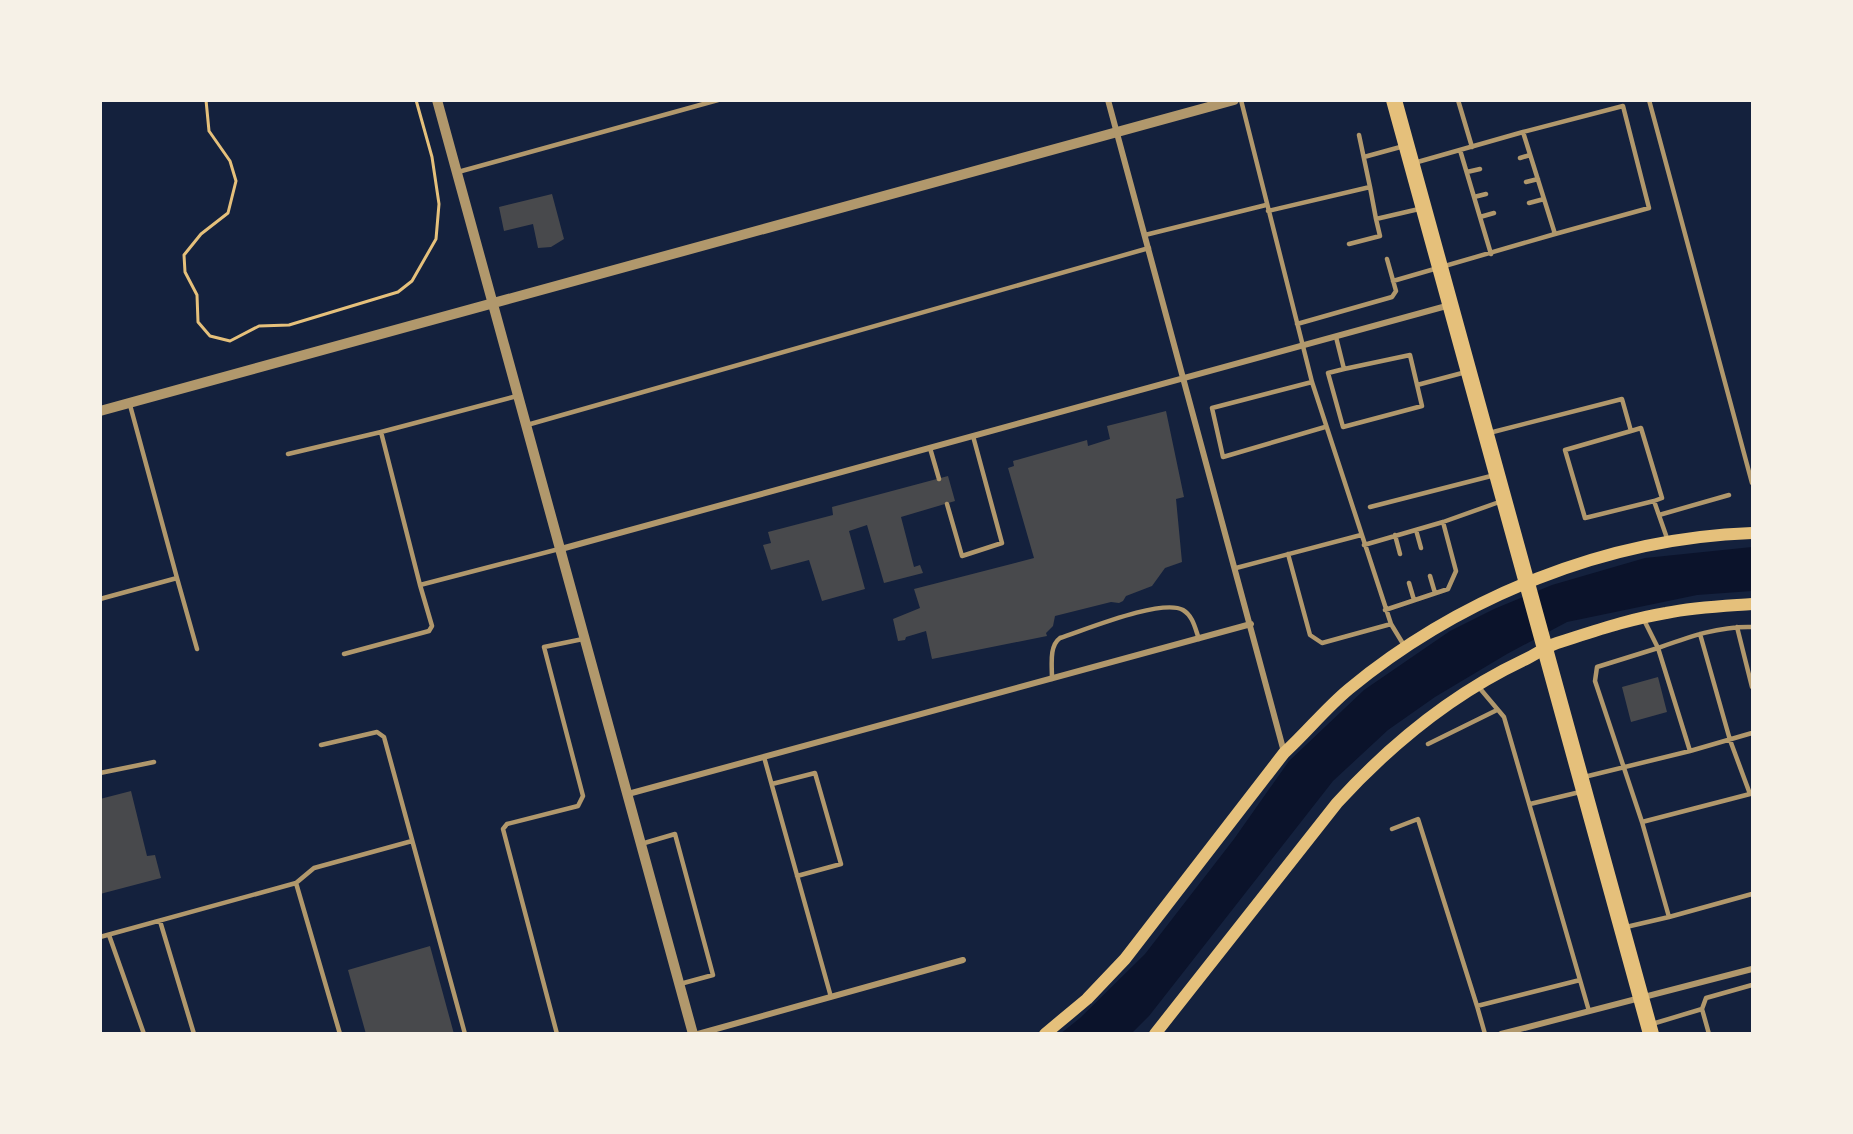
<svg xmlns="http://www.w3.org/2000/svg" width="1853" height="1134" viewBox="0 0 1853 1134" font-family="'Alegreya Sans',sans-serif">
  <style>
    .water { fill: #0b132b }
    .building { fill: #48494c }
    .lines { fill: none; stroke-linecap: round; stroke-linejoin: round }
    .path { stroke: #e5c07b; stroke-width: 3 }
    .service { stroke: #b1986c; stroke-width: 4.5 }
    .minor { stroke: #b1986c; stroke-width: 6 }
    .tertiary { stroke: #b1986c; stroke-width: 10 }
    .secondary { stroke: #e5c07b; stroke-width: 12 }
    .trunk { stroke: #e5c07b; stroke-width: 16 }
  </style>
  <rect width="100%" height="100%" fill="#14213d"/>
  <path class="water" d="M1752,547v44l-55,4 -130,27 -60,32 -72,43 -47,33 -55,51 -184,235 -17,17 -72,1 20,-16 65,-64 89,-115 55,-78 75,-71 86,-59 44,-22 58,-24 93,-27z"/>
  <path class="building" d="M552,194l12,45 -13,8 -13,1 -5,-24 -29,7 -5,-24z
    M1166,411l18,86 -8,2 6,63 -17,6 -13,18 -26,10 -3,5 -4,2 -8,-1 -56,14 -2,10 -7,7 1,3 -115,23 -6,-28 -20,6 -1,3 -7,1 -5,-22 27,-11 -6,-19 120,-31 -26,-90 6,-2 -1,-5 74,-21 1,6 22,-7 -3,-13z
    M948,476l7,25 -54,16 13,50 6,-2 3,8 -39,10 -17,-58 -18,6 16,58 -43,12 -13,-41 -38,10 -8,-25 8,-2 -3,-11 65,-17 -1,-8z
    M1658,677l9,35 -36,10 -9,-35z
    M131,791l16,65 8,-1 6,23 -61,16v-95z
    M430,946l24,88h-88l-18,-64z"/>
  <g class="lines">
    <path class="path" d="M206,100l3,31 21,30 6,20 -8,32 -27,21 -17,21 1,17 12,23 1,27 12,14 20,5 29,-15 30,-1 109,-33 14,-11 24,-42 3,-35 -7,-47 -16,-57"/>
    <path class="service" d="M1241,100l71,282 79,242
      M1458,100l14,47
      M1649,100l103,383
      M1523,132l100,-26 26,102 -94,26
      M1359,135l11,52
      M1460,150l31,104
      M1364,157l40,-11
      M1520,158l10,-3
      M458,172l260,-72
      M1467,172l13,-3
      M1526,182l12,-3
      M1474,197l12,-3
      M1529,203l15,-4
      M1268,211l102,-24 6,32 43,-10
      M1480,217l14,-4
      M1145,235l121,-30
      M1349,244l31,-8 -4,-17
      M1393,281l162,-47 -32,-102 -109,31
      M1297,324l95,-27 4,-6 -9,-32
      M1336,337l8,32 -16,4 15,54 79,-21 -12,-51 -66,14
      M1312,382l-100,26 11,49 102,-30
      M1417,385l49,-13
      M517,396l-136,36 39,153 139,-36
      M527,425l622,-177
      M1631,431l10,-3 21,70 -8,3
      M1489,433l133,-34 9,32 -66,19 20,68 69,-17 14,40
      M930,448l9,31
      M288,454l93,-22
      M947,504l15,52 40,-13 -29,-107
      M1370,507l125,-32
      M1659,515l70,-20
      M1416,530l5,18
      M1395,535l5,19
      M1364,545l79,-23 59,-21
      M1288,554l22,81 12,8 69,-19 14,23
      M1236,568l125,-33
      M1430,576l5,17
      M177,578l20,71
      M1409,583l5,17
      M100,599l77,-21 -47,-173
      M1385,610l63,-21 8,-18 -13,-49
      M1737,627l15,60
      M344,654l85,-23 3,-5 -12,-41
      M1052,679c0,-14 -3,-33 8,-41 25,-8 102,-40 123,-28 10,6 12,18 16,29
      M1477,685l27,32 85,294
      M1428,744l69,-34
      M321,745l56,-13 7,5 81,297
      M1690,751l-32,-103c31,-11 61,-22 94,-21
      M764,757l67,240
      M100,773l54,-11
      M1584,777l106,-26 62,-18
      M772,784l43,-11 26,91 -44,12
      M1530,804l50,-12
      M1642,822l108,-28 -20,-54 -30,-106
      M1392,829l26,-10 59,187
      M641,844l34,-10 38,141 -33,9
      M296,883l18,-15 98,-27
      M1669,917l83,-23
      M160,921l34,113
      M1626,927l43,-10 -27,-95 -47,-141 2,-14 61,-19 -15,-30
      M109,935l35,99
      M100,937l196,-54 44,151
      M1702,1009l4,-11 46,-13
      M1652,1024l50,-15 7,25
      M557,1034l-54,-205 4,-5 71,-18 5,-10 -39,-149 39,-8
      M1485,1034l-8,-28 103,-26"/>
    <path class="minor" d="M1108,100l176,652
      M561,549l889,-244
      M628,794l623,-170
      M698,1034l265,-74
      M1501,1034l251,-65"/>
    <path class="tertiary" d="M437,100l256,934
      M100,411l1134,-311"/>
    <path class="secondary" d="M1045,1034l42,-35 38,-40 159,-206c23,-21 41,-44 65,-64 112,-92 257,-151 403,-156
      M1155,1034l182,-231c53,-58 115,-109 187,-143 11,-5 21,-13 33,-17 35,-11 72,-24 109,-30 29,-6 58,-7 86,-9"/>
    <path class="trunk" d="M1394,100l257,934"/>
  </g>
  <rect width="1853" height="1134" fill="none" stroke="#f6f1e7" stroke-width="204"/>
</svg>
